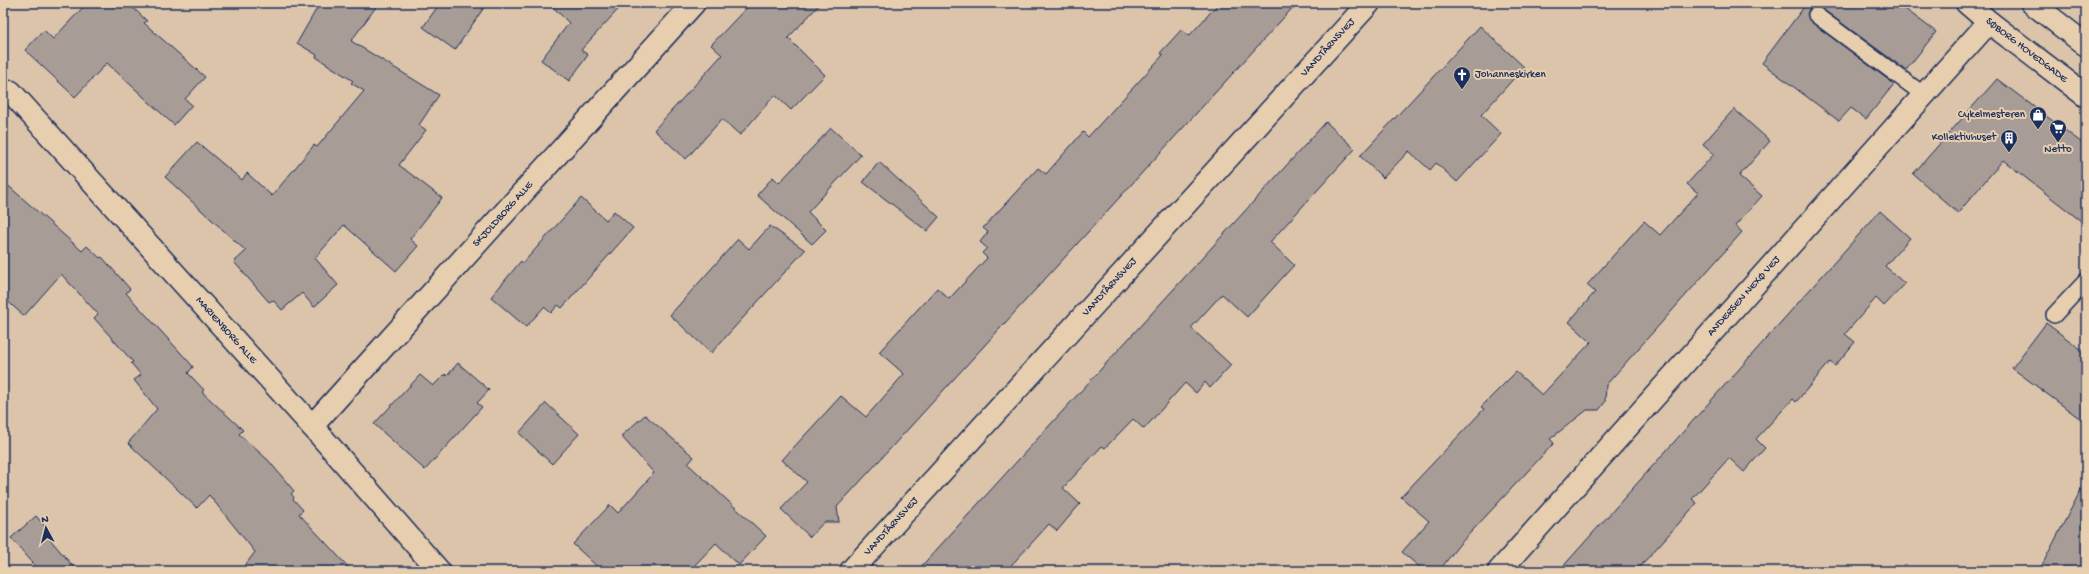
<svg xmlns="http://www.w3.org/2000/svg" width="2089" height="574" viewBox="0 0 2089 574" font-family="'Gochi Hand',sans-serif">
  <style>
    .building { fill: #a89c96; stroke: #1b2f5e }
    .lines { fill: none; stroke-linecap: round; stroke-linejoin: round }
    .lane-casing { stroke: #1b2f5e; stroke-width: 18 }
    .street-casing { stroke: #1b2f5e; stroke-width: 25 }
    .secondary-casing { stroke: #1b2f5e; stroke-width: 25 }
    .lane { stroke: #e7ceaf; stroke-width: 15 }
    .street { stroke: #e7ceaf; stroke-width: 22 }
    .secondary { stroke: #e7ceaf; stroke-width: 22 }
    .labels { text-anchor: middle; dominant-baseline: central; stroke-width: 4; stroke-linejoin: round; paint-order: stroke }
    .street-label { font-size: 11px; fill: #1b2f5e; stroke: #e7ceaf }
    .poi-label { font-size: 11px; fill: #1b2f5e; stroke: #e7ceaf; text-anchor: end }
  </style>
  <rect width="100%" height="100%" fill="#dbc4aa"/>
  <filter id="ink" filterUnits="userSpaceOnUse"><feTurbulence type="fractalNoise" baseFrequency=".025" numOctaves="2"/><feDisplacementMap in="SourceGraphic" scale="8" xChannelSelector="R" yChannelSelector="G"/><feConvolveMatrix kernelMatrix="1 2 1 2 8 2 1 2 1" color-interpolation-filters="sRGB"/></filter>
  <g filter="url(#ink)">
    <path class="building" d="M87,3h41l19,18 -3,2 61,54 -20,22 7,6 -18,20 -67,-62 -32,34 -50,-47 19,-20 9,9z
      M320,3h59l-28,38 88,54 -20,30 7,5 -27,35 43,33 -32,41 8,7 -22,25 -52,-46 -29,33 23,27 -24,22 -12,-14 -20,17 -9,-10 -4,2 -35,-40 12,-11 -81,-74 32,-35 45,38 5,-7 25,23 42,-51 3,2 47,-56 -13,-8 2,-2 -37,-24 1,-2 -20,-12z
      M440,3h47l-32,47 -32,-23z
      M549,3h75l-43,47 7,5 -19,26 -28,-21 28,-37z
      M751,3h70l-33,35 37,37 -34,35 -16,-15 -35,40 -18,-16 -36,40 -32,-29 68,-75 -11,-10z
      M1219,3h78l-460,504 2,15h-15l-14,15 -29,-28 26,-27 -25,-22 59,-64 25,21 38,-43 -25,-22 58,-64 12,11 38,-41 -5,-5 5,-5 -7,-6 8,-10 -5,-4 55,-60 8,6 37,-42 5,5 75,-82 -3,-2 22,-24 7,7z
      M1807,3h90l39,29 -30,38 -85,-62 -4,-2 -8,3 -2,5 4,8 83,62 -28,35 -15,-11 -12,13 -77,-58z
      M1480,26l44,41 -43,48 20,19 -44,48 -21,-19 -6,7 -21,-19 -26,27 -23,-22z
      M1997,79l89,67v79l-83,-65 -45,53 -45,-39z
      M1734,109l36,32 -31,35 23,20 -27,30 7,6 -136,153 -1,17 -6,8h-12l-37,29 4,4 -96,103 -19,25h-15l-22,-19 27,-31 -28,-24 83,-88 -3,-2 35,-35 26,23 49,-53 -22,-20 26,-30 -8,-7 57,-64 16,14 38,-42 -11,-9 27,-30 -11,-10z
      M1326,122l29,27 -85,93 24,23 -47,52 -25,-23 -31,34 40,37 -21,23 -5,-6 -9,11 -11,-10 -41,46 -11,-10 -28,29 -3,-2 -39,42 17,16 -23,27 -8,-7 -43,47h-89z
      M831,128l30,27 -53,57 18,18 -14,14 -55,-49 16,-18 6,6z
      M879,162l60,55 -12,14 -64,-49z
      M3,181l79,70 5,-5 13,12 2,-1 28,32 -4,4 64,70 3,4 -5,6 16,17 -2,2 41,38 -4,4 29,26 26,31 -3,3 3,3 -1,2 10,11 -4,4 53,57h-111l14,-19 -46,-57 -12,13 -69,-65 29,-34 -23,-29 7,-5 -10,-12 2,-1 -39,-44 4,-4 -37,-40 -37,42 -21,-19z
      M581,198l25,22 8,-9 19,17 -71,80 -4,-3 -7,8 -7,-6 -18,20 -35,-30 30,-36 2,2z
      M1880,211l30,27 -25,28 20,18 -21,22 -8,-8 -31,36 10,8 -20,24 -5,-4 -34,40 -3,-3 -37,40 9,9 -21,24 -15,-14 -37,41 5,4 -61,68h-77z
      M770,226l35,24 -94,103 -41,-38 68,-76 11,10z
      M2046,323l40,30v70l-74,-55z
      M458,363l31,27 -12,13 5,4 -57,63 -51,-46 46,-49 13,11 12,-12 2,2z
      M546,403l33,31 -27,30 -33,-31z
      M645,415l49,42 -6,7 78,72 -27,29 -23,-22 -27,28h-87l-29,-27 37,-39 8,8 36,-40 -33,-37z
      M2086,480v91h-47z
      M36,516l16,18 -4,3 29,34h-37l-29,-33z"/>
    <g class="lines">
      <g class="lane-casing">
        <path id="lane" d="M1816,15l108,80
          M2054,315l32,-34"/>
      </g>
      <g class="street-casing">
        <g id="street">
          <path id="s1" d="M11,92l301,334 127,145"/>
          <path id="s2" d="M312,426l382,-423"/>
          <path id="s3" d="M1499,571l490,-549"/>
        </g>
      </g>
      <g class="secondary-casing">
        <g id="secondary">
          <path id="s4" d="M1967,3l22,19 97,74"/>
          <path d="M2032,3l54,42"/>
          <path id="s5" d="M851,571l518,-568"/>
        </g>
      </g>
      <use href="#lane" class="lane"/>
      <use href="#street" class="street"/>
      <use href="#secondary" class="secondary"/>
    </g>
  </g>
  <defs>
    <g id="church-pin" transform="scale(0.9)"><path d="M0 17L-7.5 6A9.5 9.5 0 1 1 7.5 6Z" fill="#1b2f5e" stroke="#e7ceaf"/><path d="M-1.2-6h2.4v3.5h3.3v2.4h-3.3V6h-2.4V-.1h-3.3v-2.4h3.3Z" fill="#fff"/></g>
    <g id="shop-pin" transform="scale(0.9)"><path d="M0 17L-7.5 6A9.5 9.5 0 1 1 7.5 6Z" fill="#1b2f5e" stroke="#e7ceaf"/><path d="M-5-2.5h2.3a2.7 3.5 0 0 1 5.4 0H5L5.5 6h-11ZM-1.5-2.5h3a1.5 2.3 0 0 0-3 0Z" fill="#fff"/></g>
    <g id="supermarket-pin" transform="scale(0.9)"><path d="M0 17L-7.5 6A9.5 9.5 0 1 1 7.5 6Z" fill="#1b2f5e" stroke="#e7ceaf"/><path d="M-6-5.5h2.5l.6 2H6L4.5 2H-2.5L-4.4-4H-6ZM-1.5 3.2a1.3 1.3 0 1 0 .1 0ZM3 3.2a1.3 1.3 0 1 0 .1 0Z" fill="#fff"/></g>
    <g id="building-pin" transform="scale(0.9)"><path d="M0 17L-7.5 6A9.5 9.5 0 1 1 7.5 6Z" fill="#1b2f5e" stroke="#e7ceaf"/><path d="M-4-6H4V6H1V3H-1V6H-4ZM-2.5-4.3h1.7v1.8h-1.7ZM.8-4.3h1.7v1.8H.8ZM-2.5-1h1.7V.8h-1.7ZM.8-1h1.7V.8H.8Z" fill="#fff"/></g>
  </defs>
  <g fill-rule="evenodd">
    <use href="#church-pin" x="1462" y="75"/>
    <use href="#shop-pin" x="2038" y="115"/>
    <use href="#supermarket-pin" x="2058" y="128"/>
    <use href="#building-pin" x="2009" y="138"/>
  </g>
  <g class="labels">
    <g class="street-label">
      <text stroke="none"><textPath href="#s5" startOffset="708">VANDTÅRNSVEJ</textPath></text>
      <text stroke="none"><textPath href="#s4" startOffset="76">SØBORG HOVEDGADE</textPath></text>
      <text stroke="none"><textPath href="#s2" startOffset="285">SKJOLDBORG ALLE</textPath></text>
      <text stroke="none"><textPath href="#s5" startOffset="384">VANDTÅRNSVEJ</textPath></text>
      <text stroke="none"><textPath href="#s3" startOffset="368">ANDERSEN NEXØ VEJ</textPath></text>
      <text stroke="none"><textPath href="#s1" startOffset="321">MARIENBORG ALLE</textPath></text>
      <text stroke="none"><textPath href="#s5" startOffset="60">VANDTÅRNSVEJ</textPath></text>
    </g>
    <g class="poi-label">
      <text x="1475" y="75" text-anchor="start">Johanneskirken</text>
      <text x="2025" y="115">Cykelmesteren</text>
      <text x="1996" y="138">Kollektivhuset</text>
      <text x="2058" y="150" text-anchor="middle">Netto</text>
    </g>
  </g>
  <rect width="2089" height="574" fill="none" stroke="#e7ceaf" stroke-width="16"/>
  <rect x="8" y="8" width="2073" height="558" fill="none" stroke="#1b2f5e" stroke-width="1.5" filter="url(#ink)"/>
  <g transform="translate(46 528) rotate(353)" stroke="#e7ceaf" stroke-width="3" paint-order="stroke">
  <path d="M0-3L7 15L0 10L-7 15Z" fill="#1b2f5e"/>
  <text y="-6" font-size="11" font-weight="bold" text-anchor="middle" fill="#1b2f5e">N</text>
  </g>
</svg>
